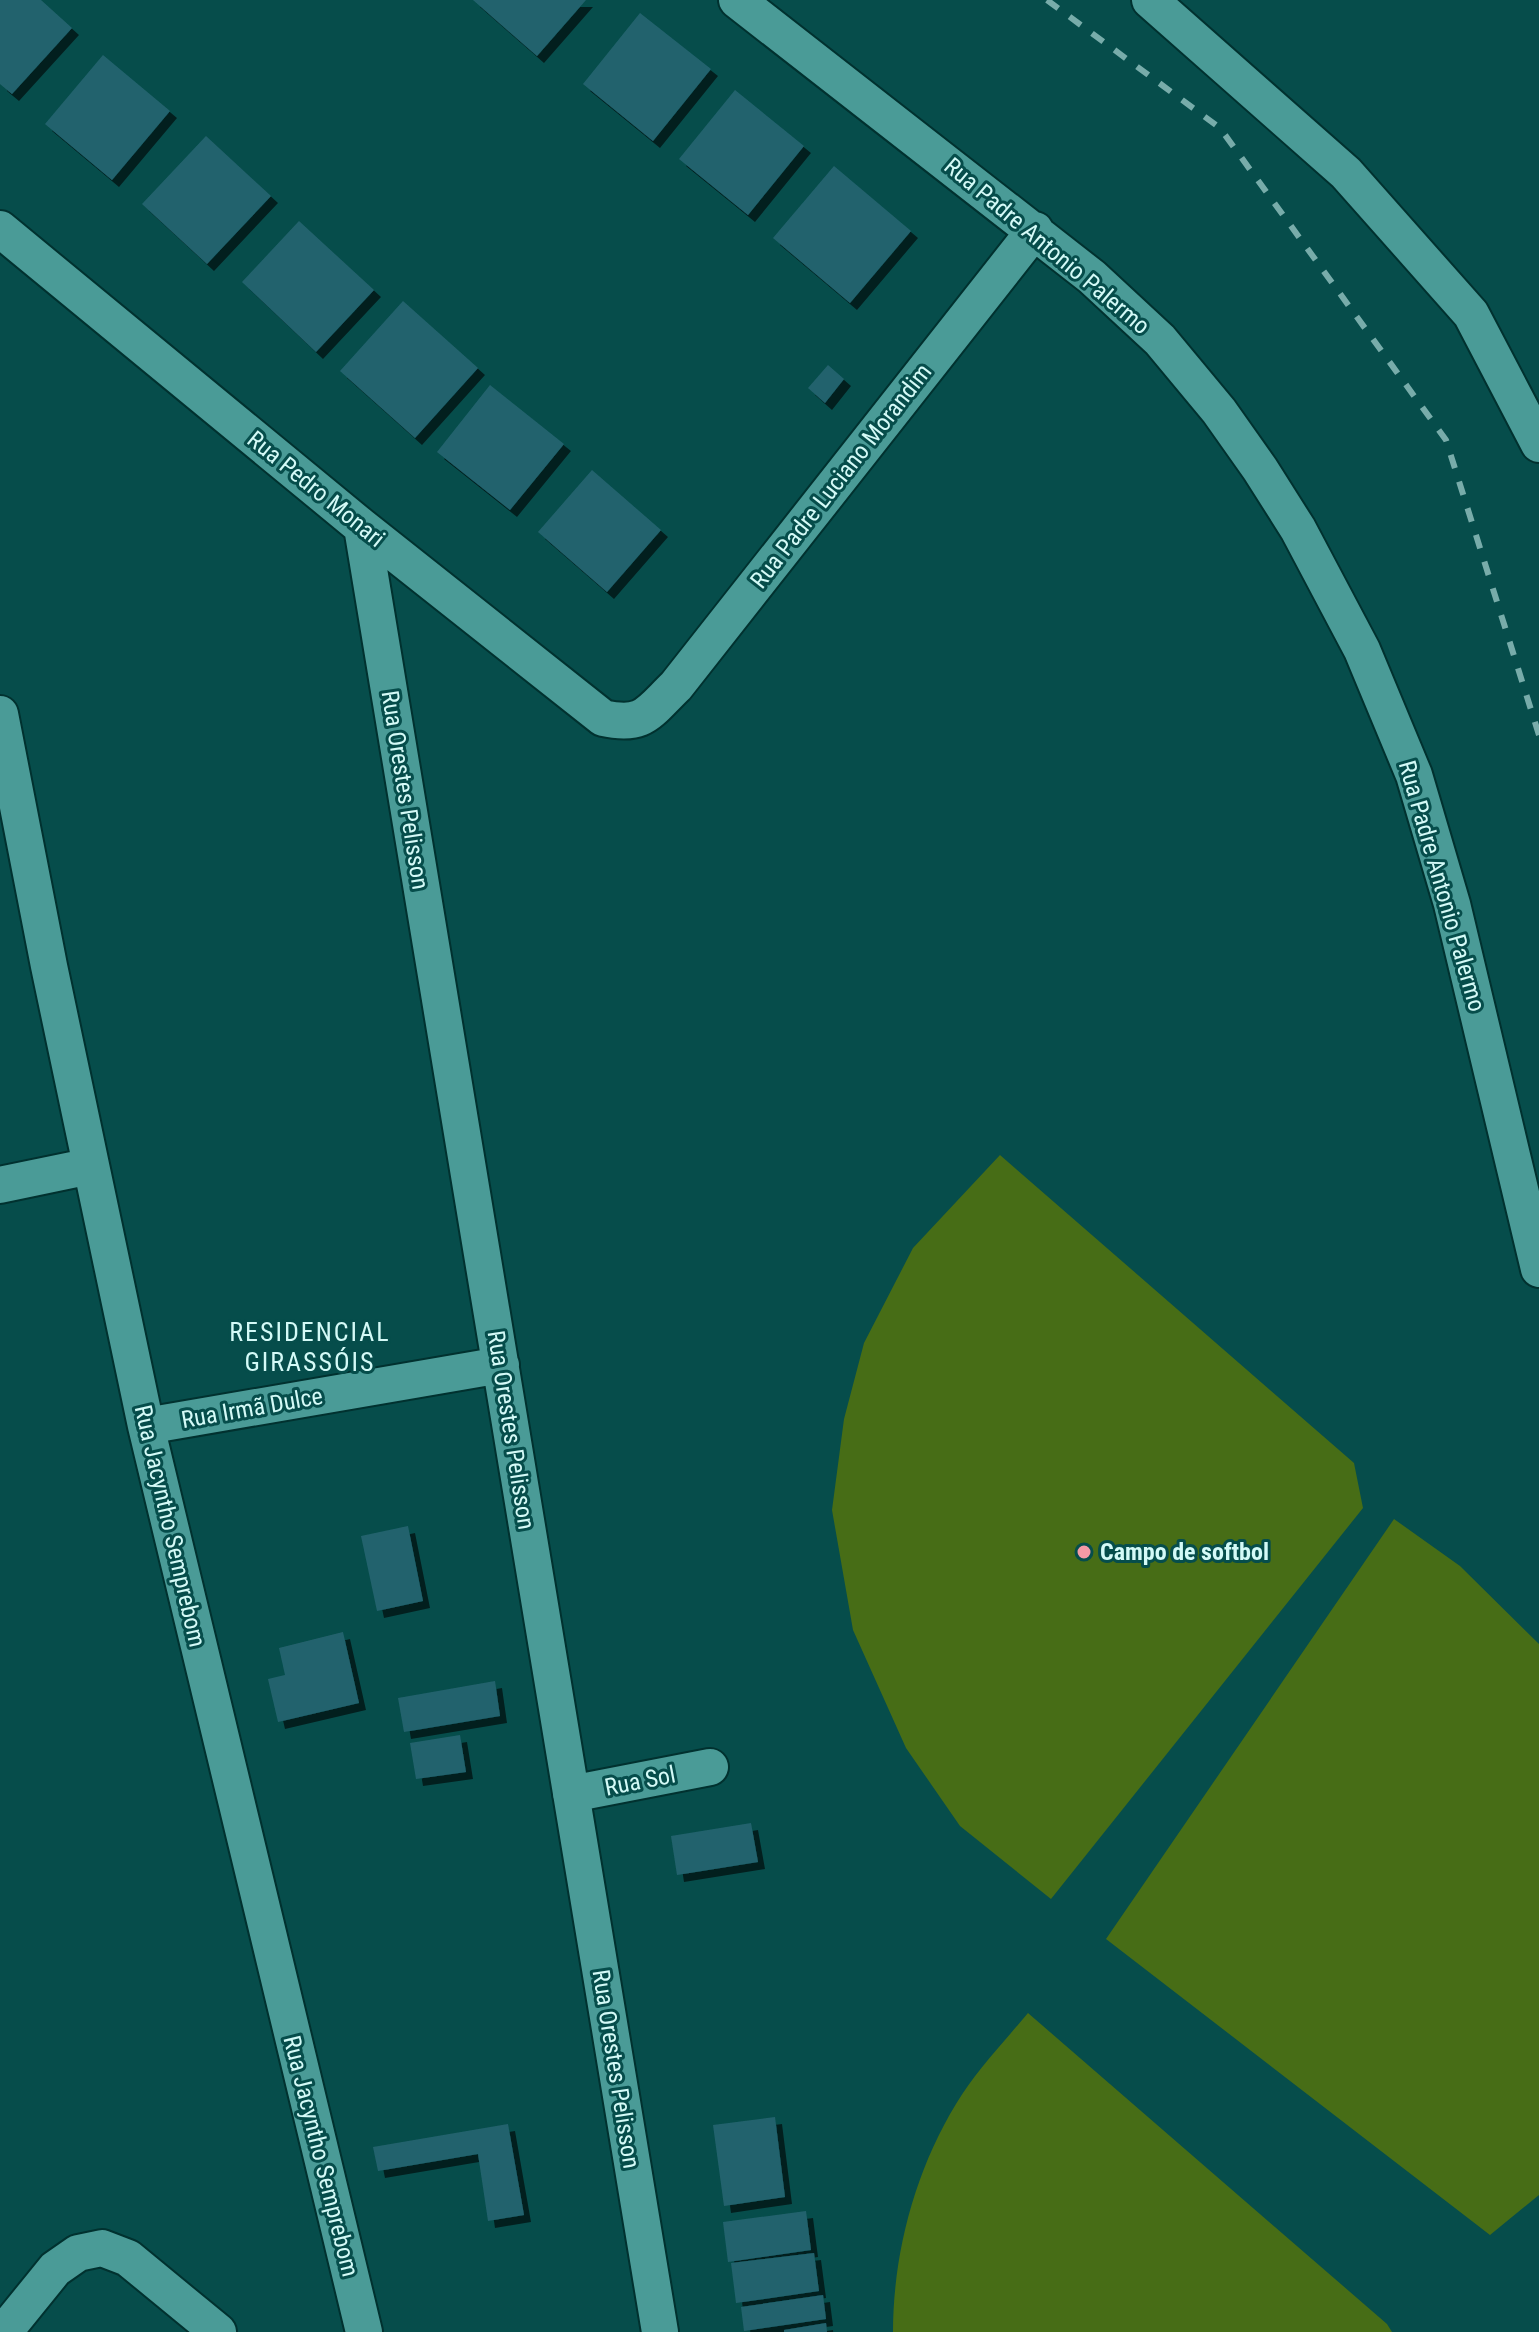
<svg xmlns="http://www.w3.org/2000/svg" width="1539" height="2332" viewBox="0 0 1539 2332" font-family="'Roboto Condensed',sans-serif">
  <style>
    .green { fill: #476d16 }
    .building { fill: #23626d; filter: url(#shadow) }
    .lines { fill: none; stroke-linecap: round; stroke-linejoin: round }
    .street-casing { stroke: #01312f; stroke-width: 40 }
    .street { stroke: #4a9b97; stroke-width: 36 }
    .rail { stroke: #78acaa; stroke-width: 6; stroke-dasharray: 14 14; stroke-linecap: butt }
    .poi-dot { fill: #f49aa6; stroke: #064d4b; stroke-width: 3 }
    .labels { text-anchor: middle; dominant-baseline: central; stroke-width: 6; stroke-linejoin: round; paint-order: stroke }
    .street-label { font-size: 24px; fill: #d4faf7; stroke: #064d4b }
    .poi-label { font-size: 24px; font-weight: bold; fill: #d4faf7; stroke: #064d4b; text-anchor: start }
    .neighbourhood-label { font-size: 26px; letter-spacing: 2px; fill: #d4faf7; stroke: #064d4b }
  </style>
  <defs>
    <filter id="shadow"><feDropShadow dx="7" dy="7" stdDeviation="0" flood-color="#0009"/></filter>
  </defs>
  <rect width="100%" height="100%" fill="#064d4b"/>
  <path class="green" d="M1000,1155l354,308 9,45 -312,391 -91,-73 -54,-78 -53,-118 -21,-120 12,-91 20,-76 49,-95z
    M1394,1519l66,47 79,78v551l-49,40 -384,-296z
    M1028,2013l359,311 5,8h-499c0,-78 22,-161 63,-228 19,-32 48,-62 72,-91z"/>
  <path class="building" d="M0,0h41l31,28 -60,66 -12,-10z
    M473,0h113l-49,56z
    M640,13l71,56 -58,72 -70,-57z
    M103,55l67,56 -58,69 -67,-56z
    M735,90l69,56 -56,69 -69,-56z
    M206,136l65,60 -64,68 -65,-60z
    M834,166l77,65 -61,72 -77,-65z
    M299,221l75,69 -58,62 -74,-70z
    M403,301l75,67 -63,70 -75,-67z
    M828,365l16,14 -19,24 -17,-15z
    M490,385l74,59 -54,66 -73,-58z
    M592,470l69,60 -54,62 -69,-60z
    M408,1526l15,75 -46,10 -16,-75z
    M343,1632l16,71 -81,19 -10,-43 17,-4 -6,-27z
    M495,1681l5,35 -96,16 -6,-34z
    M460,1735l6,37 -50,7 -6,-36z
    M751,1823l7,39 -81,13 -6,-39z
    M775,2117l10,80 -61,9 -11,-81z
    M508,2124l16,91 -36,6 -10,-67 -100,17 -5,-24z
    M806,2211l5,39 -83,12 -5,-40z
    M814,2253l5,38 -83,12 -5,-40z
    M823,2295l3,24 -82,12 -3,-24z
    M826,2323l1,9h-43v-2z"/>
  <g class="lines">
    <g class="street-casing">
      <path id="street" d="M737,0l355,277 68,63 59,71 41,58 38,60 64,121 52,125 38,129 87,365
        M1150,0l196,173 125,141 68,130
        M0,229l362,298 241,191c41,9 45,-5 73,-32l359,-456
        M362,527l298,1805
        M0,714l49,252 97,460 218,906
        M0,1185l91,-19
        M146,1426l355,-61
        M571,1794l139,-27
        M4,2332l51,-63 23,-16 24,-5 26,10 90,74"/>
    </g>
    <use href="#street" class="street"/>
    <path class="rail" d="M1047,0l173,128 226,312 93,295"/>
  </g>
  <circle class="poi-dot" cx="1084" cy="1552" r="8"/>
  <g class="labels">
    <g class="street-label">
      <text transform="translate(1047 246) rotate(40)">Rua Padre Antonio Palermo</text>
      <text transform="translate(841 476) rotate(-52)">Rua Padre Luciano Morandim</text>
      <text transform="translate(316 489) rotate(39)">Rua Pedro Monari</text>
      <text transform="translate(405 790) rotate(81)">Rua Orestes Pelisson</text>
      <text transform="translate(1442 886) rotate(74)">Rua Padre Antonio Palermo</text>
      <text transform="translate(252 1408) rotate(-10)">Rua Irmã Dulce</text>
      <text transform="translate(511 1430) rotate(81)">Rua Orestes Pelisson</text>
      <text transform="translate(170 1526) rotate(77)">Rua Jacyntho Semprebom</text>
      <text transform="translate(640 1781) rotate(-11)">Rua Sol</text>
      <text transform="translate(616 2069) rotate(81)">Rua Orestes Pelisson</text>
      <text transform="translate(321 2156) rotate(76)">Rua Jacyntho Semprebom</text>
    </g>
    <g class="poi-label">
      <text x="1100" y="1552">Campo de softbol</text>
    </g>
    <g class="neighbourhood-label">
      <text x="310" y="1332">RESIDENCIAL<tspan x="310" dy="30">GIRASSÓIS</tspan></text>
    </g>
  </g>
</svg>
